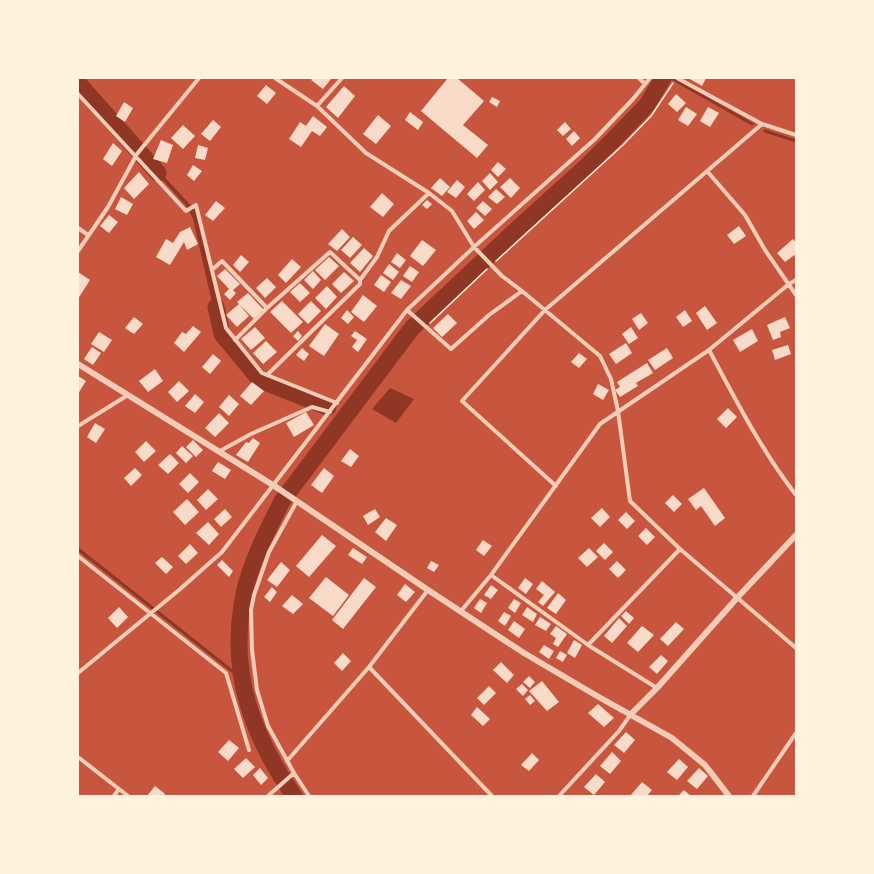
<svg xmlns="http://www.w3.org/2000/svg" width="874" height="874" viewBox="0 0 874 874" font-family="Commissioner,sans-serif">
  <style>
    .water { fill: #8f3625 }
    .lines { fill: none; stroke-linecap: round; stroke-linejoin: round }
    .stream { stroke: #8f3625; stroke-width: 3 }
    .river { stroke: #8f3625; stroke-width: 17 }
    .building { fill: #f7dbc8 }
    .path { stroke: #fff3e0; stroke-width: 1.5 }
    .minor { stroke: #f1ccb7; stroke-width: 4 }
    .tertiary { stroke: #f1ccb7; stroke-width: 6 }
  </style>
  <rect width="100%" height="100%" fill="#c8553d"/>
  <path class="water" d="M143,154l55,59 26,115 -6,1 -25,-110 -5,-11 -47,-52z
    M390,388l24,11 -18,24 -24,-14z"/>
  <g class="lines">
    <path class="stream" d="M671,78l81,46
      M765,131l31,10
      M78,549l163,129"/>
    <path class="river" d="M78,83l80,90
      M216,307l6,27 38,46 68,27
      M294,796c-40,-58 -64,-119 -52,-191 2,-7 2,-16 5,-23 8,-28 22,-55 35,-81l130,-173 103,-97 74,-67 25,-25 33,-34 16,-27"/>
  </g>
  <path class="building" d="M313,78h17l1,1 -8,10 -12,-9z
    M448,78h9l27,23 -21,24 25,20 -11,13 -56,-47z
    M688,78h18l-4,8z
    M266,85l10,8 -9,11 -10,-8z
    M344,86l11,10 -17,22 -12,-11z
    M676,94l10,9 -9,9 -9,-8z
    M492,97l8,4 -3,6 -8,-5z
    M124,102l9,6 -8,14 -9,-6z
    M686,107l11,7 -9,12 -10,-6z
    M708,107l11,6 -9,14 -10,-6z
    M410,112l13,10 -5,8 -13,-10z
    M378,115l13,11 -15,18 -13,-10z
    M313,116l14,11 -7,9 -8,-5 -11,16 -12,-8 11,-17 6,4z
    M213,120l8,7 -11,14 -9,-7z
    M565,122l6,7 -8,7 -6,-6z
    M183,125l12,11 -12,13 -12,-11z
    M574,131l6,7 -8,8 -6,-7z
    M161,140l12,5 -6,18 -14,-4z
    M113,143l9,8 -10,15 -9,-7z
    M198,145l10,3 -3,12 -10,-2z
    M498,162l8,7 -8,8 -7,-7z
    M193,165l9,6 -8,10 -7,-6z
    M139,172l10,12 -15,15 -10,-11z
    M490,173l8,9 -8,8 -8,-9z
    M440,178l10,9 -8,9 -11,-8z
    M510,178l10,10 -9,10 -11,-11z
    M457,180l8,7 -9,11 -9,-6z
    M478,182l7,8 -11,11 -7,-7z
    M496,189l9,8 -8,7 -9,-7z
    M382,193l12,11 -11,13 -13,-10z
    M121,197l12,7 -6,11 -12,-6z
    M427,200l5,4 -5,5 -5,-4z
    M216,201l9,7 -12,13 -8,-6z
    M483,201l9,8 -7,7 -9,-8z
    M476,212l8,8 -10,9 -7,-8z
    M109,215l9,7 -9,11 -9,-7z
    M739,226l7,10 -12,8 -7,-9z
    M190,227l8,17 -11,6 -3,-8 -14,23 -14,-8 10,-18 7,4 7,-11z
    M342,229l8,8 -13,14 -9,-7z
    M353,237l9,8 -12,13 -9,-8z
    M793,239l3,4v11l-11,8 -8,-9z
    M422,240l14,10 -13,16 -13,-10z
    M364,248l9,8 -13,16 -10,-9z
    M397,253l9,7 -6,8 -9,-6z
    M241,255l8,7 -9,10 -7,-7z
    M329,257l10,9 -14,14 -10,-10z
    M292,259l9,8 -15,16 -8,-8z
    M389,264l10,8 -6,8 -10,-7z
    M410,266l9,6 -7,10 -9,-6z
    M225,269l15,15 -7,6 3,3 -6,7 -6,-6 5,-5 -12,-13z
    M313,271l8,9 -8,9 -9,-9z
    M78,272l12,8 -12,19z
    M344,272l10,9 -13,12 -9,-9z
    M381,275l10,7 -7,10 -10,-7z
    M267,278l9,9 -11,11 -9,-10z
    M401,280l10,6 -10,13 -10,-6z
    M300,283l10,10 -10,9 -10,-10z
    M327,286l10,11 -11,12 -11,-11z
    M248,293l16,17 -10,9 -17,-17z
    M363,295l14,11 -13,16 -13,-10z
    M282,301l21,21 -12,11 -21,-21z
    M311,301l10,10 -13,13 -10,-10z
    M239,304l10,12 -12,11 -11,-12z
    M705,306l12,17 -10,7 -11,-17z
    M347,310l7,7 -6,7 -7,-6z
    M685,310l7,11 -9,6 -7,-10z
    M641,313l7,10 -9,7 -7,-11z
    M448,314l9,9 -15,14 -9,-9z
    M134,317l9,7 -9,10 -9,-6z
    M785,317l5,11 -10,4 1,5 -8,3 -6,-15z
    M325,324l14,10 -15,22 -15,-10z
    M193,326l8,6 -17,20 -10,-9 8,-11 4,2z
    M255,327l10,11 -14,12 -10,-11z
    M631,327l7,11 -9,6 -7,-10z
    M752,329l6,12 -18,11 -7,-12z
    M298,331l4,5 -4,5 -5,-5z
    M355,331l12,8 -9,13 -6,-5 5,-7 -6,-4z
    M99,332l13,8 -8,12 -13,-8z
    M266,341l11,11 -14,12 -10,-11z
    M626,343l6,10 -16,11 -7,-10z
    M788,345l3,9 -16,6 -3,-10z
    M92,347l9,6 -8,12 -9,-6z
    M302,348l7,6 -5,7 -8,-6z
    M667,348l6,10 -18,12 -7,-10z
    M579,353l8,6 -8,9 -8,-6z
    M213,354l8,7 -11,13 -8,-7z
    M647,363l6,10 -17,10 2,3 -18,11 -5,-7 5,-3 -3,-5z
    M155,369l8,12 -15,11 -9,-11z
    M78,376l8,5 -8,13z
    M179,381l10,10 -12,11 -9,-10z
    M252,382l12,9 -13,14 -11,-9z
    M598,384l11,6 -6,10 -10,-6z
    M195,394l9,8 -9,11 -10,-7z
    M229,395l10,9 -10,12 -10,-9z
    M728,408l9,9 -11,11 -9,-9z
    M306,412l8,13 -20,12 -8,-14z
    M219,413l10,10 -14,14 -10,-9z
    M95,423l10,6 -9,14 -9,-6z
    M253,438l7,5 -12,19 -12,-7 10,-13 3,1z
    M193,440l10,10 -7,7 -10,-10z
    M146,441l10,10 -12,11 -9,-10z
    M182,446l11,10 -7,7 -10,-10z
    M350,449l9,7 -8,11 -10,-6z
    M170,454l9,9 -11,11 -10,-9z
    M218,462l13,8 -6,9 -13,-8z
    M135,468l7,7 -11,11 -7,-8z
    M324,468l10,8 -12,17 -11,-8z
    M190,473l9,9 -11,11 -9,-9z
    M704,488l21,30 -10,8 -14,-20 -5,4 -8,-11z
    M208,489l10,10 -12,11 -9,-10z
    M673,495l9,9 -8,8 -9,-9z
    M187,499l12,13 -14,13 -12,-13z
    M602,508l8,9 -10,10 -9,-9z
    M225,509l7,8 -11,10 -7,-8z
    M375,509l5,8 -12,8 -5,-9z
    M626,512l9,9 -8,8 -9,-9z
    M386,518l11,7 -11,16 -11,-9z
    M208,522l11,12 -10,11 -13,-12z
    M646,528l9,9 -8,8 -9,-9z
    M322,535l14,11 -27,31 -13,-11z
    M483,540l9,6 -8,10 -8,-6z
    M604,543l9,9 -8,8 -9,-9z
    M190,544l8,9 -12,11 -8,-8z
    M353,548l14,9 -5,7 -14,-9z
    M589,548l9,9 -11,10 -9,-9z
    M162,557l11,10 -7,7 -11,-11z
    M222,560l11,11 -4,6 -12,-12z
    M431,561l8,4 -5,7 -7,-4z
    M617,561l9,9 -8,8 -9,-9z
    M281,562l9,8 -13,17 -10,-7z
    M326,577l23,18 -16,21 -24,-18z
    M364,578l12,9 -33,42 -11,-9z
    M525,578l8,6 -7,10 -8,-6z
    M542,581l13,11 -12,14 -5,-4 6,-7 -8,-6z
    M405,584l10,8 -9,10 -9,-7z
    M491,585l7,5 -7,9 -7,-4z
    M272,587l5,5 -7,10 -6,-5z
    M558,593l8,7 -10,14 -9,-6z
    M292,595l11,9 -10,10 -11,-8z
    M480,599l7,4 -6,10 -7,-5z
    M514,599l7,4 -6,10 -7,-5z
    M119,607l9,10 -11,11 -9,-10z
    M527,607l10,7 -4,8 -11,-7z
    M626,611l8,7 -5,6 -8,-8z
    M504,612l7,4 -6,10 -7,-5z
    M540,617l11,7 -5,7 -11,-6z
    M619,618l8,8 -15,17 -8,-7z
    M514,621l11,8 -6,9 -11,-8z
    M676,622l8,7 -16,17 -8,-7z
    M556,626l11,8 -9,13 -5,-3 3,-6 -6,-4z
    M642,626l12,9 -16,17 -11,-9z
    M574,640l8,5 -7,13 -8,-5z
    M544,645l10,6 -5,8 -10,-7z
    M560,651l7,4 -4,7 -7,-4z
    M343,653l8,8 -9,10 -8,-8z
    M661,655l7,6 -11,13 -8,-7z
    M501,662l13,13 -7,8 -14,-13z
    M529,676l6,6 -5,6 -7,-6z
    M542,681l17,21 -12,9 -18,-20z
    M522,684l6,6 -5,6 -7,-7z
    M489,686l7,7 -12,12 -7,-7z
    M530,695l5,6 -5,4 -5,-6z
    M598,704l16,14 -10,9 -16,-14z
    M477,707l13,12 -7,7 -12,-11z
    M626,732l9,8 -11,13 -10,-8z
    M229,740l10,8 -11,13 -10,-9z
    M612,752l9,9 -11,13 -10,-8z
    M532,753l7,7 -10,11 -8,-6z
    M246,758l9,9 -12,11 -9,-9z
    M679,759l9,8 -11,13 -10,-8z
    M260,768l8,10 -7,7 -8,-10z
    M699,768l9,8 -11,13 -10,-8z
    M596,774l9,8 -11,13 -10,-8z
    M642,782l10,8 -5,6h-17z
    M155,786l10,8 -1,2h-17z
    M684,790l7,6h-13z"/>
  <g class="lines">
    <path class="path" d="M496,261l127,-116 28,-29 22,-33
      M430,323l57,-54"/>
    <path class="minor" d="M275,78l42,28 49,47 63,40 23,18 22,36 28,29 20,15 78,65 11,23 7,32 12,90 50,48 116,99
      M639,78l6,6
      M677,78l85,46 34,11
      M78,94l108,117 10,-6 30,123 36,45 75,30
      M317,106l25,-28
      M707,171l38,44 20,35 31,45
      M78,228l10,7
      M78,251l30,-44 29,-53 62,-76
      M213,269l9,-8 45,47
      M360,280l17,-23 12,-26 40,-38
      M407,310l44,39 38,-34 33,-24
      M235,340l32,-32 63,-56 30,28v4l-93,91
      M709,350c27,50 52,100 87,145
      M78,426l50,-31
      M220,451l31,-17 61,-27 18,5
      M556,486l-94,-85 83,-91 217,-186
      M297,501l-28,51 -15,43 -3,15 1,40 5,40 11,36 26,47 15,23
      M78,556l148,117 23,77
      M491,575l97,70 69,43
      M461,611l30,-36 109,-151 109,-74 80,-66 7,-4
      M588,645l92,-96
      M369,667l123,129
      M78,673l101,-83 43,-38 185,-242 67,-63 121,-108 38,-40 17,-21
      M78,757l50,39
      M287,761l82,-94 59,-77
      M114,796l5,-7
      M268,796l26,-23
      M559,796l60,-65 12,-17
      M753,796l43,-63"/>
    <path class="tertiary" d="M78,364l195,121 155,105 96,63 73,43 75,42 33,27 24,31
      M631,714l26,-26 80,-90 59,-63"/>
  </g>
  <rect width="874" height="874" fill="none" stroke="#fff3e0" stroke-width="158"/>
</svg>
